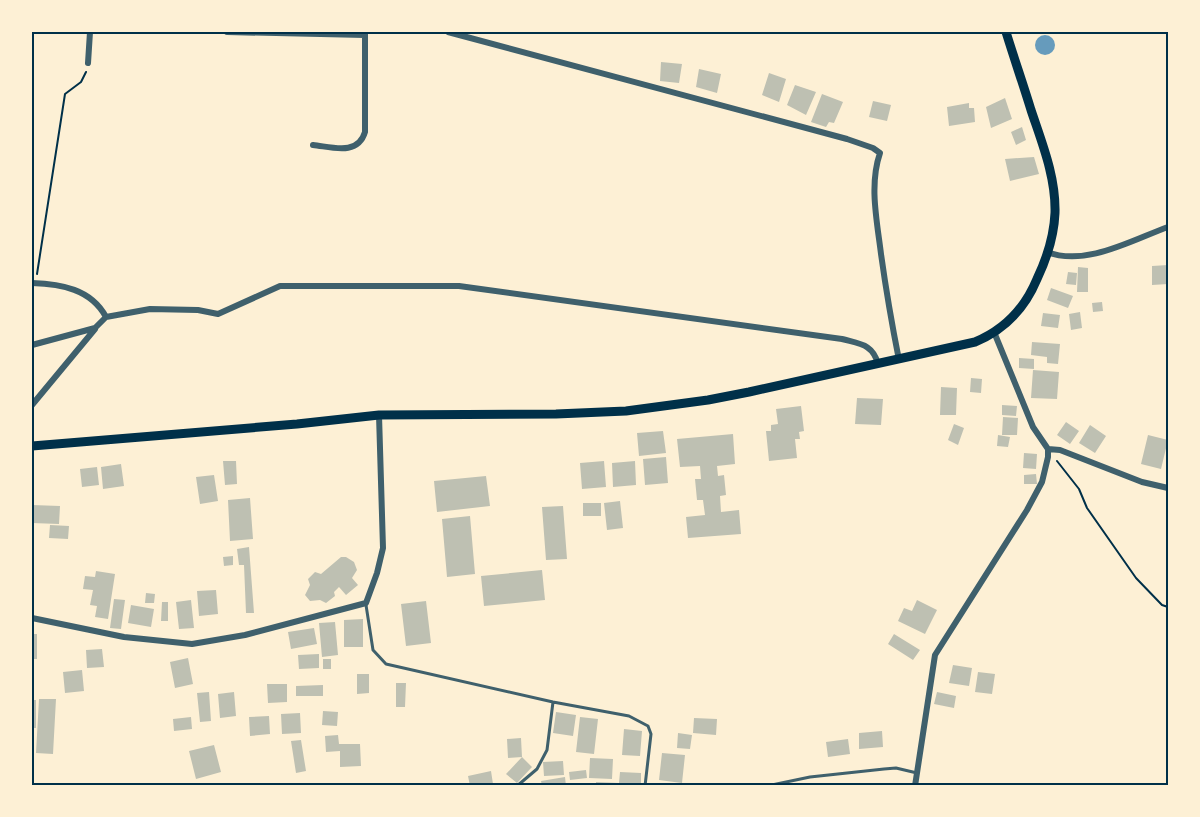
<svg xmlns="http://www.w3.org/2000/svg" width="1200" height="817" viewBox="0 0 1200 817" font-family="Quicksand,sans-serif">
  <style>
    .water { fill: #669bbc }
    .building { fill: #bec0b2 }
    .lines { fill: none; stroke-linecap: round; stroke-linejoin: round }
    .path { stroke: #003049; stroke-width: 2 }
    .service { stroke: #3f606c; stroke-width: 3 }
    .minor { stroke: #3f606c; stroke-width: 6 }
    .secondary { stroke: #003049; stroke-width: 9 }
    .neatline { fill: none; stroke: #003049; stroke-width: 2 }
  </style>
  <rect width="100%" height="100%" fill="#fdf0d5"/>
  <path class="water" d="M1035 45a10 10 0 1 1 20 0a10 10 0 1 1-20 0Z"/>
  <path class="building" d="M661,62l21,2 -3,19 -19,-2z
    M699,69l22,5 -4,19 -21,-6z
    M769,73l17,6 -7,23 -17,-7z
    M795,85l21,7 -10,23 -19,-10z
    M822,94l21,8 -9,21 -5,-1 -3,5 -15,-5z
    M1005,98l7,21 -21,9 -5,-21z
    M873,101l18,4 -4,16 -18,-4z
    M969,103v5h5l1,14 -26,4 -2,-19z
    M1022,127l4,13 -10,5 -5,-13z
    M1034,157l5,17 -29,7 -5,-22z
    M1168,265v19l-16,1v-19z
    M1078,267l10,1v24h-11z
    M1068,272l9,1 -1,12 -10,-1z
    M1051,288l22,8 -5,12 -21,-8z
    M1102,302l1,9 -10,1 -1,-9z
    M1080,312l2,16 -11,2 -2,-16z
    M1043,313l17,2 -2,13 -17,-2z
    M1032,342l28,2 -2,20 -11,-1v-6l-16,-2z
    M1019,358l15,1v10l-15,-1z
    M1033,370l26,2 -2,27 -26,-1z
    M971,378l11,1 -1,14 -11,-1z
    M941,387l16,1 -1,27h-16z
    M857,398l26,1 -2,26 -26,-1z
    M1002,405l15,1 -1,10 -14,-1z
    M801,406l3,25 -5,1 1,7h-5l2,19 -28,3 -3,-30h5v-6l7,-1 -2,-15z
    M1003,417l15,1 -1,17h-15z
    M1066,422l13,9 -9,13 -13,-9z
    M954,424l10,4 -6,17 -10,-5z
    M1090,425l16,11 -11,17 -16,-10z
    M663,431l3,22 -27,3 -2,-23z
    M733,434l2,30 -18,2 1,10 6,-1 2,20 -6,1 1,16 18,-2 2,24 -53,4 -2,-21 19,-2 -2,-15h-6l-2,-21h6l-1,-13 -20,1 -3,-28z
    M998,435l12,2 -2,10 -11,-1z
    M1148,435l20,5 -7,29 -20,-5z
    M1024,453l13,1 -1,15 -13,-1z
    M666,457l2,26 -23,2 -2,-26z
    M223,461h13l1,23 -12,1z
    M604,461l2,26 -24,2 -2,-26z
    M635,461l1,24 -23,2 -1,-24z
    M121,464l3,22 -21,3 -2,-22z
    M97,467l2,18 -17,2 -2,-18z
    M1036,474l1,10h-13v-9z
    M214,475l4,26 -18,3 -4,-27z
    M486,476l4,30 -53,6 -3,-31z
    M250,498l3,41 -23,2 -2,-41z
    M620,501l3,27 -16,2 -3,-27z
    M583,503h18v13h-18z
    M32,505l28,1 -1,18 -27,-1z
    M563,506l4,53 -21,1 -4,-53z
    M470,516l5,58 -28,3 -5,-58z
    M50,525l19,1 -1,13 -19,-1z
    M249,547l5,66h-8l-2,-48h-5l-2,-16z
    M233,556v9l-9,1 -1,-9z
    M341,557h5l8,5 3,8 -5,8 6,7 -12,10 -7,-8 -5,5 1,4 -9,7 -6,-3 -10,1 -5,-6 5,-10 -2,-6 7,-7 6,2z
    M542,570l3,30 -61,6 -3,-30z
    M96,571l19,3 -7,45 -13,-2 2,-11 -7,-1 3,-15 -10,-1 2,-13 10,1z
    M216,590l2,24 -19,2 -2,-25z
    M146,593l9,1 -1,9h-9z
    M114,599l11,1 -4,29 -11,-1z
    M191,600l3,28 -15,1 -3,-27z
    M917,600l20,10 -12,24 -27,-13 6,-13 8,3z
    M426,601l5,42 -25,3 -5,-42z
    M162,602h6v19h-7z
    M131,605l23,4 -3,18 -23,-4z
    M363,619v28h-19v-27z
    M335,622l3,33 -16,2 -3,-34z
    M314,628l3,16 -26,5 -3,-17z
    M32,634h5v25h-5z
    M894,634l26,16 -7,10 -25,-16z
    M102,649l2,18 -17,1 -1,-18z
    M319,654v14l-20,1 -1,-14z
    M188,658l5,26 -18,4 -5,-26z
    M323,659h8v10h-8z
    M953,665l19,3 -3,18 -20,-3z
    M82,670l2,21 -19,2 -2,-21z
    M978,672l17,2 -3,20 -17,-2z
    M357,674h12v19l-12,1z
    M396,683h10l-1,24h-9z
    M267,684h20v18l-19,1z
    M323,685v11h-27v-10z
    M209,692l2,29 -11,1 -3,-29z
    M234,692l2,24 -16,2 -2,-24z
    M937,692l19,4 -2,12 -20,-4z
    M39,699h17l-3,55 -17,-1z
    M32,700h4v28h-4z
    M323,711l15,1 -1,14 -15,-1z
    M556,712l20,3 -3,21 -20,-3z
    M300,713l1,20 -19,1 -1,-20z
    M269,716l1,18 -20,2 -1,-19z
    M191,717l1,12 -18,2 -1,-12z
    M580,717l18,2 -4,35 -18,-2z
    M694,718l23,1 -1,16 -23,-2z
    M624,729l18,2 -2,25 -18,-1z
    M882,731l1,16 -24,2v-16z
    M678,733l14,2 -2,14 -13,-1z
    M338,735l1,9h21l1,22 -21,1v-16l-14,1 -1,-16z
    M521,738l1,19 -14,1 -1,-19z
    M848,739l2,15 -22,3 -2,-15z
    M301,740l5,31 -10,2 -5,-32z
    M214,745l7,27 -25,7 -7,-28z
    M662,753l23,2 -3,28 -23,-3z
    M522,757l10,10 -15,16 -11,-9z
    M590,758l23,1 -1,20 -23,-1z
    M563,761l1,14 -20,1 -1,-14z
    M586,770l1,8 -17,2 -1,-8z
    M491,771l2,13 -23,2 -2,-10z
    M620,772l21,1v11l-22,-1z
    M565,777l1,9h-24l-1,-5z
    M596,782l23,1v3h-23z"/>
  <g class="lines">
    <path class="path" d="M37,274l28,-180 16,-12 5,-10
      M1057,461l22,28 8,19 49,70 26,27 6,2"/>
    <path class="service" d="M366,605l7,45 13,14 167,38 76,14 19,10 3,8 -6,52
      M517,786l20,-17 10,-19 6,-48
      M767,786l43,-9 74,-8 12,-1 21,5"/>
    <path class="minor" d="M227,32l138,3
      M448,32l399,107 26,9 7,5c-11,32 -3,68 1,101 5,36 11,71 18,106
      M88,63l2,-31
      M313,145c19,2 45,11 52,-13v-100
      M1047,252c39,15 85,-12 121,-25
      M32,283c29,1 59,6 74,34l-11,11 -63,17
      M106,317l44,-8 48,1 20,4 62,-28h179l383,53c18,5 31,5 36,25
      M32,405l63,-76
      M1048,449l12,1 82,32 26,6
      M32,618l92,19 68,7 53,-9 121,-32 11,-30 6,-25 -4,-133
      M915,786l20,-131 92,-145 15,-28 6,-25v-8l-15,-22 -39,-95"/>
    <path class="secondary" d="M32,446l265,-22 82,-9 177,-1 70,-3 82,-11 41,-8 226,-50c29,-12 50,-34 62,-63 10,-21 17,-44 18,-66 1,-36 -13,-70 -24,-103 -8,-26 -17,-52 -25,-78"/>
  </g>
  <rect width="1200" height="817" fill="none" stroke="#fdf0d5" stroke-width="66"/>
  <rect x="33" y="33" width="1134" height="751" class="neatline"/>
</svg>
